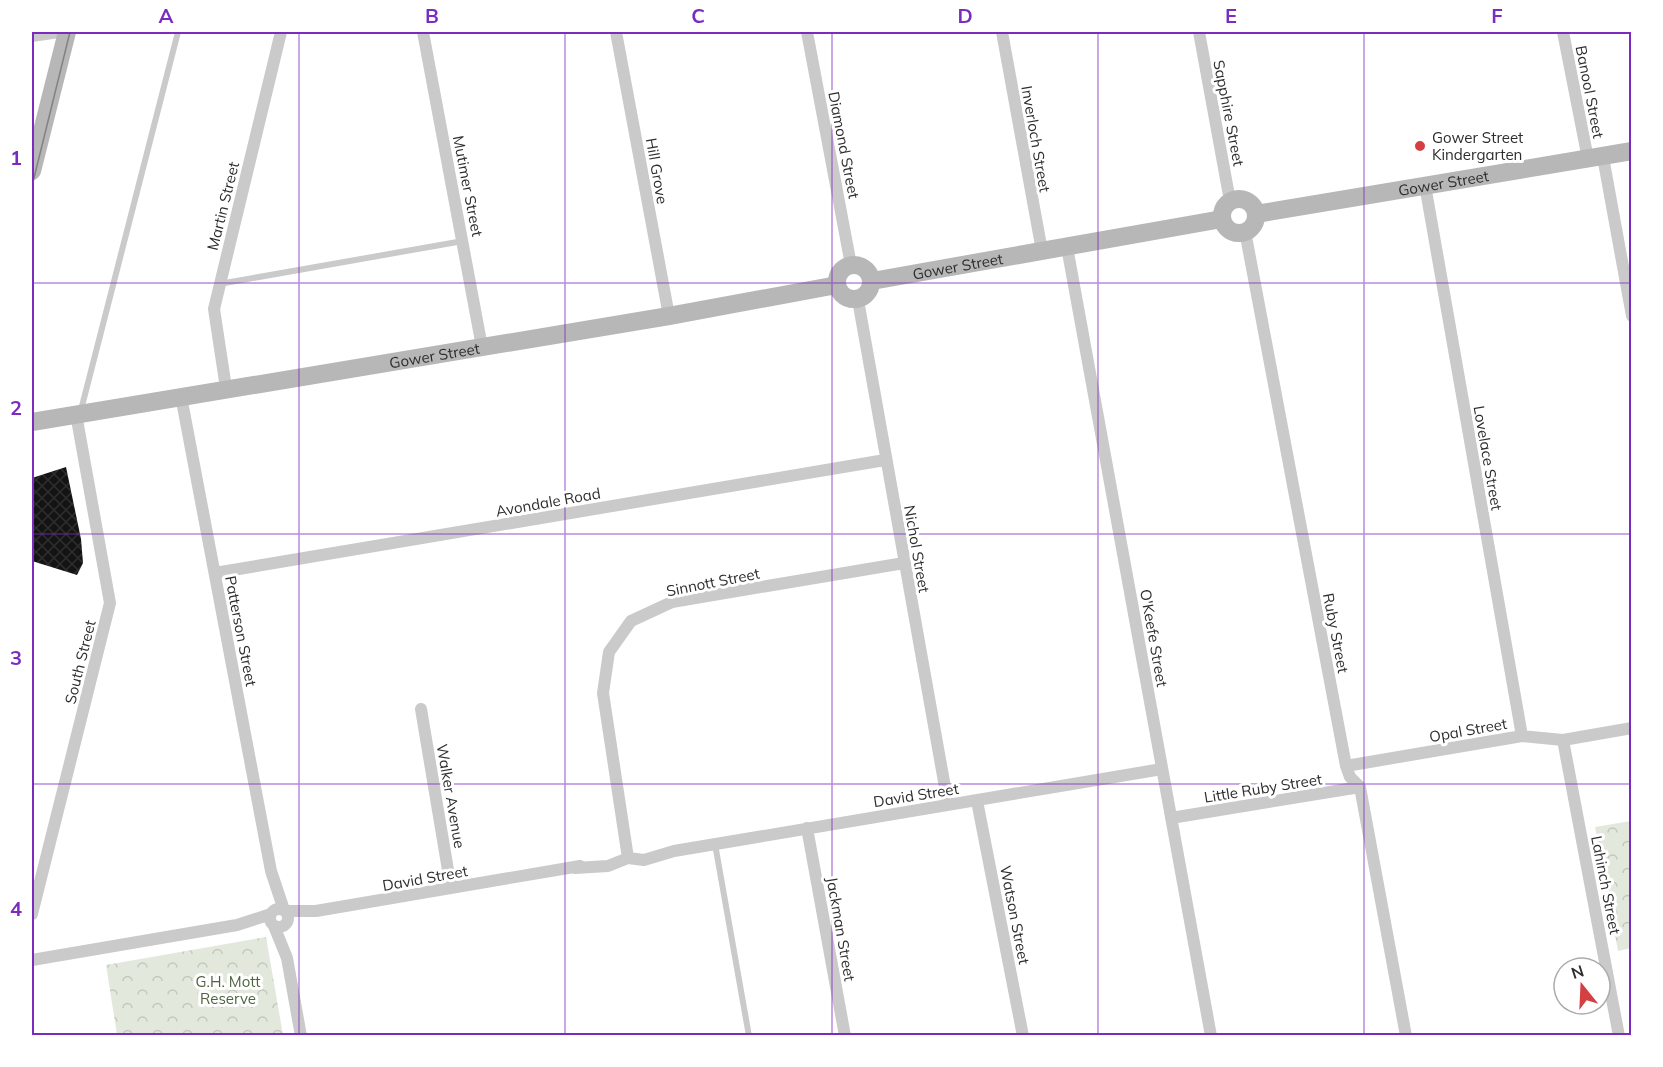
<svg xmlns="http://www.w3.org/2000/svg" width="1663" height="1067" viewBox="0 0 1663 1067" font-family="Mulish,sans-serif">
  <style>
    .park { fill: url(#park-crowns) }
    .building { fill: url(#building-cross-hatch) }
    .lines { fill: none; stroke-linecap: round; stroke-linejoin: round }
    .lane { stroke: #cacaca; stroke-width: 6 }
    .street { stroke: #cacaca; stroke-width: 12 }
    .secondary { stroke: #b7b7b7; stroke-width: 18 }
    .tram { stroke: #828282; stroke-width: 1.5 }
    .grid { fill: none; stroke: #7b2cbf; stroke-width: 1.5; stroke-opacity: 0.55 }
    .poi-dot { fill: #d43f41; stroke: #fff; stroke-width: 2 }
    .labels { text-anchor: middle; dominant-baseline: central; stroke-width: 6; stroke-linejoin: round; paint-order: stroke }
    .street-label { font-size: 15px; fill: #2d2d2d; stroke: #fff }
    .poi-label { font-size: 15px; fill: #2d2d2d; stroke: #fff; text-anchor: start }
    .park-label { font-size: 15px; fill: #4e643f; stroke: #fff }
    .neatline { fill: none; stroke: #7b2cbf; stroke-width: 2 }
    .grid-label { font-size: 20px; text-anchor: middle; font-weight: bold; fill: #7b2cbf }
  </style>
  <defs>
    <pattern id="park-crowns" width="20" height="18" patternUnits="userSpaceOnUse" patternTransform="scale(1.5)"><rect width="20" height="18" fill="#e2e9dc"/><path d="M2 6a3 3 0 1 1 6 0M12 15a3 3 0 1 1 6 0" fill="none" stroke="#c2c8bd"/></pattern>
    <pattern id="building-cross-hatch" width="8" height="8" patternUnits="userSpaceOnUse" patternTransform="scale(1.5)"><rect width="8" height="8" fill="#141414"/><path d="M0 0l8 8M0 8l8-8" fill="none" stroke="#2e2e2e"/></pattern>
  </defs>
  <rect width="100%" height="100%" fill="#fff"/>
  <path class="park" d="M1631,821v127l-13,3 -23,-124z
    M266,937l17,98h-166l-11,-70z"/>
  <path class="building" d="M66,467l15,72 2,24 -6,12 -45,-14v-83z"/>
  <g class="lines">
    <path class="lane" d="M219,284l244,-43
      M81,410l97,-378
      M715,844l34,192"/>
    <path class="street" d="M423,32l59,315
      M616,32l53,284
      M807,32l44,233
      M1002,32l40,219
      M1199,32l31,169
      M1563,32l25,127
      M32,36l27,-4
      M1603,157l29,159
      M1425,185l97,551
      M1245,231l101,535 4,11 10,10 46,249
      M1067,247l144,789
      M858,300l90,504
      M226,388l-12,-79 67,-277
      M181,396l90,475 13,39
      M215,573l670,-113
      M421,709l30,179
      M1563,740l56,296
      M1346,766l176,-30 41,4 69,-12
      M977,801l46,235
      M1171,818l189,-31
      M807,828l38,208
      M628,858l-25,-165 6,-41 22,-31 41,-19 232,-39
      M575,868l33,-2 20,-8 16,2 30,-9 488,-82
      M270 918a9 9 0 1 1 18 0a9 9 0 1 1-18 0Z
      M286,911h30l264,-45
      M32,914l78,-311 -34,-189
      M274,926l13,32 14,78
      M32,960l205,-35 34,-11"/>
    <g class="secondary">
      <path d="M32,171l35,-139"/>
      <circle cx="1239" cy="216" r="17"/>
      <path id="s1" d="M1256,214l376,-63"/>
      <circle cx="854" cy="282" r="17"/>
      <path id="s2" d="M872,281l350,-62"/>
      <path id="s3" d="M32,422l637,-106 168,-31"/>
    </g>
    <path class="tram" d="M32,186l38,-154"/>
  </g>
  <path class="grid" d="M299,32v1004M565,32v1004M832,32v1004M1098,32v1004M1364,32v1004M32,283h1600M32,534h1600M32,784h1600"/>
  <circle class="poi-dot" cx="1420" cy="146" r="6"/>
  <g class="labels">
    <g class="street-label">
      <text transform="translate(1590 92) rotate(79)">Banool Street</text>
      <text transform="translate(1229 113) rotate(79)">Sapphire Street</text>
      <text transform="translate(1036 139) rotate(80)">Inverloch Street</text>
      <text transform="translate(844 145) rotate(79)">Diamond Street</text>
      <text transform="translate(657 171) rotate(80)">Hill Grove</text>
      <text stroke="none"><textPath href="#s1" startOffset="190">Gower Street</textPath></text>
      <text transform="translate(468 186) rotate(79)">Mutimer Street</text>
      <text transform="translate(223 206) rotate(-76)">Martin Street</text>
      <text stroke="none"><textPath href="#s2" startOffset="87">Gower Street</textPath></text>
      <text stroke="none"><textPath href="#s3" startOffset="408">Gower Street</textPath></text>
      <text transform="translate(1488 458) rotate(80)">Lovelace Street</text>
      <text transform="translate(548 502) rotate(-10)">Avondale Road</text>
      <text transform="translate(917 549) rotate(80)">Nichol Street</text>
      <text transform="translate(713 582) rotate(-11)">Sinnott Street</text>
      <text transform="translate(241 631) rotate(79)">Patterson Street</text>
      <text transform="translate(1336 633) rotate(79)">Ruby Street</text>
      <text transform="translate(1154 638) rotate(80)">O'Keefe Street</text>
      <text transform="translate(80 662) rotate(-76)">South Street</text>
      <text transform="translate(1468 730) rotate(-10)">Opal Street</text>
      <text transform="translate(1263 788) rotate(-9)">Little Ruby Street</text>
      <text transform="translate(916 795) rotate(-9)">David Street</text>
      <text transform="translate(451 796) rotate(80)">Walker Avenue</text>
      <text transform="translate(425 878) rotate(-10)">David Street</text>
      <text transform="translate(1606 885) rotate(79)">Lahinch Street</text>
      <text transform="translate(1015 915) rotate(79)">Watson Street</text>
      <text transform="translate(841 929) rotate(80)">Jackman Street</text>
    </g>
    <g class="poi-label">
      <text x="1432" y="137">Gower Street<tspan x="1432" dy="17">Kindergarten</tspan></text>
    </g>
    <g class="park-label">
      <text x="228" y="981">G.H. Mott<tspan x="228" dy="17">Reserve</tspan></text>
    </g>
  </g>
  <rect width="1663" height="1067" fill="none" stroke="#ffffff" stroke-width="66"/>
  <g transform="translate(1582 986) rotate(342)"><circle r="28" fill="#ffffff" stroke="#ababab" stroke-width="1.5"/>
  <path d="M0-4.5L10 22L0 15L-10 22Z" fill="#d43f41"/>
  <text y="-9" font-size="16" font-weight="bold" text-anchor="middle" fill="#2d2d2d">N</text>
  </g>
  <rect x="33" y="33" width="1597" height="1001" class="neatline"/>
  <g class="grid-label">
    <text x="166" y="23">A</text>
    <text x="432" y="23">B</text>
    <text x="698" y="23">C</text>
    <text x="965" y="23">D</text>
    <text x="1231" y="23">E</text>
    <text x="1497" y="23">F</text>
    <text x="16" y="165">1</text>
    <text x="16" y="415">2</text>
    <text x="16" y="665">3</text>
    <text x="16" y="916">4</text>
  </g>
</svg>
